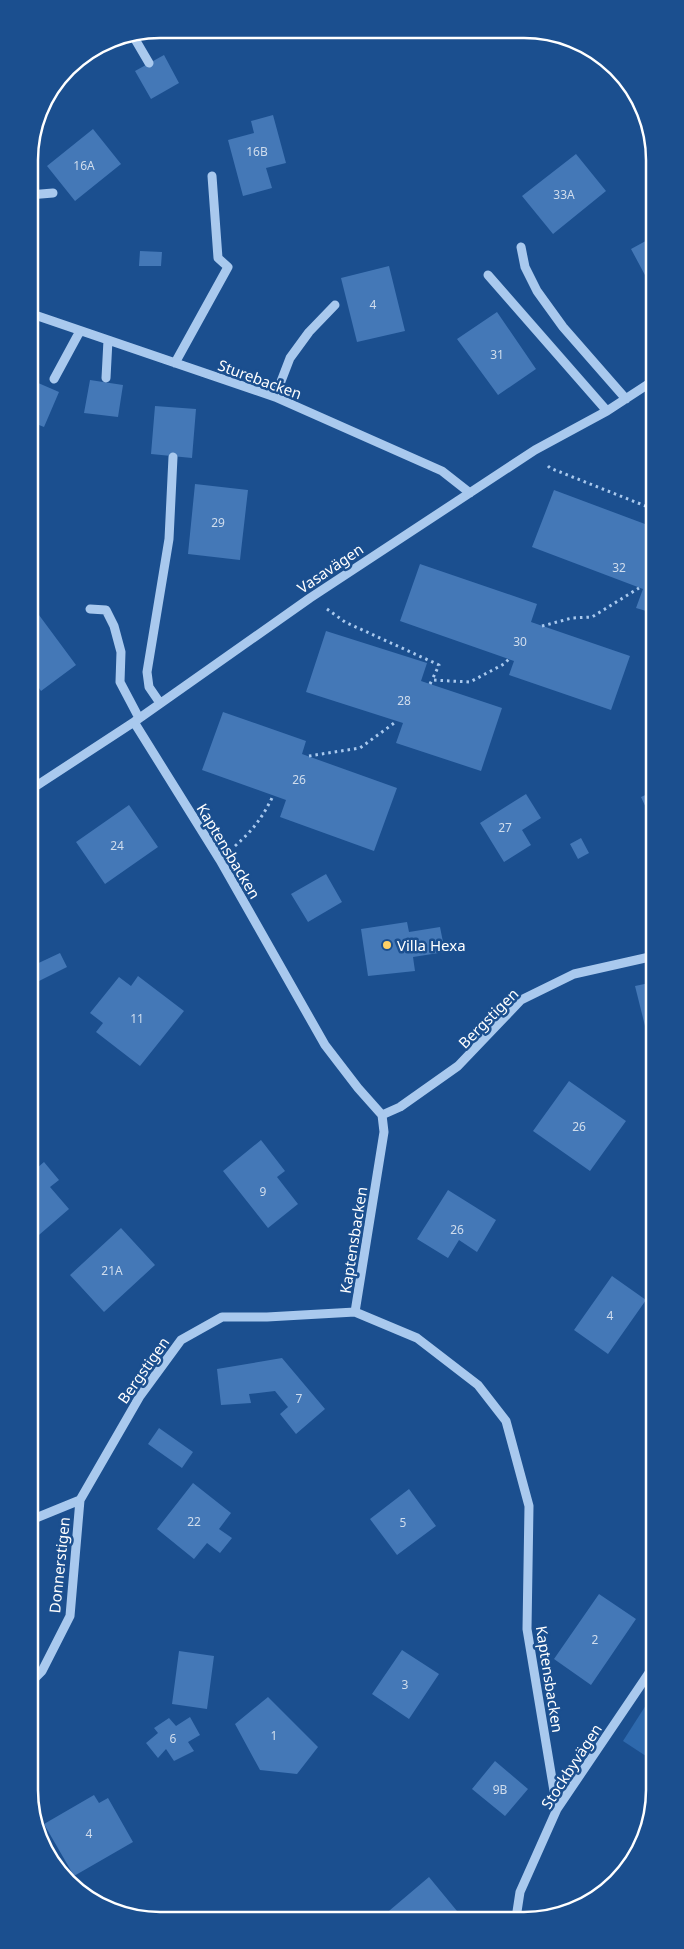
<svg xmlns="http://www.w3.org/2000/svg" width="684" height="1949" viewBox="0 0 684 1949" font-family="'Noto Sans',sans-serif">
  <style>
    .green { fill: #2e69ad }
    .building { fill: #4478b7 }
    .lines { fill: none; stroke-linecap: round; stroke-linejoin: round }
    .path { stroke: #a9c9ee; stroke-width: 3; stroke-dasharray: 2.5 4; stroke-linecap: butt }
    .minor { stroke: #a9c9ee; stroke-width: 9 }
    .poi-dot { fill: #ffd166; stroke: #1b4f8f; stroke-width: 2 }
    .labels { text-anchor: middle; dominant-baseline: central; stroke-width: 5; stroke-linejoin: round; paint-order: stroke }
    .number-label { font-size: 12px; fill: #d0dded }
    .street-label { font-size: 15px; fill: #fff; stroke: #1b4f8f }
    .poi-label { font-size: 15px; fill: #fff; stroke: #1b4f8f; text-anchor: start }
    .rim { fill: none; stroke: #fff; stroke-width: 2.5 }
  </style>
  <rect width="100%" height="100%" fill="#1b4f8f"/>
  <path class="green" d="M655,1691v71l-32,-21z"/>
  <path class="building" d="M164,55l15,28 -28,16 -16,-28z
    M273,115l13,48 -20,5 6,20 -29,8 -15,-56 26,-7 -3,-12z
    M93,129l28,35 -46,37 -28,-35z
    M576,154l30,37 -53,43 -31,-38z
    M653,237v53l-22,-41z
    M140,251l22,1 -1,14h-22z
    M389,266l16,65 -48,11 -16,-64z
    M497,312l39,57 -38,26 -41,-56z
    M29,379l30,13 -15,35 -15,-6z
    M90,380l33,5 -5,32 -34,-4z
    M155,406l41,3 -4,49 -41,-4z
    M195,484l53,6 -8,70 -52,-6z
    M554,490l99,37v86l-17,-5 7,-19 -111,-42z
    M420,564l117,40 -6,18 99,34 -19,54 -102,-35 5,-14 -114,-40z
    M36,611l40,54 -35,26 -11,-16v-59z
    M326,631l101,32 -6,18 81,27 -21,63 -85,-28 7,-20 -97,-31z
    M223,712l83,29 -4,13 95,34 -23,63 -94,-34 6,-17 -84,-30z
    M654,791v34l-13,-28z
    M526,794l15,24 -19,12 9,15 -27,17 -24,-39z
    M129,805l29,42 -53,37 -29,-42z
    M581,838l8,15 -11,6 -8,-15z
    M326,874l16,28 -34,20 -17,-28z
    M407,922l2,10 31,-5 5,25 -32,5 2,14 -47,5 -7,-47z
    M60,953l7,14 -30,15 -7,-15z
    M138,976l46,35 -44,55 -44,-34 7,-9 -13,-10 29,-36 12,9z
    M654,982v46l-8,2 -11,-44z
    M569,1081l57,40 -36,50 -57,-40z
    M261,1140l24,31 -8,6 21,27 -30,24 -45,-57z
    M44,1162l15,18 -9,7 19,22 -37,32 -2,-67z
    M448,1190l48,30 -19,32 -18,-12 -11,18 -31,-19z
    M121,1228l34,37 -51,47 -34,-37z
    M612,1276l34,24 -38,54 -34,-24z
    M282,1358l43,51 -29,25 -16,-20 8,-7 -13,-16 -26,3 2,9 -30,2 -4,-36z
    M159,1428l34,24 -11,16 -34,-24z
    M193,1483l38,30 -12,16 13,9 -12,15 -13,-10 -13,16 -37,-30z
    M409,1489l27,37 -39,29 -27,-36z
    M599,1594l37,25 -45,66 -37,-26z
    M402,1650l37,24 -30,45 -37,-25z
    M179,1651l35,5 -7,53 -35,-5z
    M268,1697l50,50 -21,27 -37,-4 -25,-46z
    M190,1717l10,18 -12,7 6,9 -20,10 -8,-12 -8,9 -12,-15 12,-10 -4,-5 15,-10 7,8z
    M495,1761l33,28 -23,27 -33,-27z
    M94,1795l5,8 9,-5 25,44 -59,34 -30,-52z
    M429,1877l28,34 -9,7h-64l-1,-2z"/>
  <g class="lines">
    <path class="path" d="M548,466l2,2 103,41
      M327,609l18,13 94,43 -7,15
      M542,626l30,-8 20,-1 47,-29
      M430,684l2,-4 38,2 34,-18 5,-5
      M309,756l51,-8 37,-27
      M235,846c19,-17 27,-28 38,-50"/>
    <path class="minor" d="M132,34l17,29
      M29,195l24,-2
      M521,247l4,20 12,24 26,36 63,72
      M488,275l119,136
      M29,313l246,84 167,74 28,22
      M175,363l53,-96 -10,-9 -6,-82
      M106,378l2,-38
      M54,379l26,-48
      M275,397l15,-39 19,-26 26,-27
      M90,609l16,1 8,16 7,26 -1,30 19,36
      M160,703l-11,-16 -2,-15 22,-133 4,-82
      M134,722l86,138 105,185 33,43 24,27 2,17 -29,180 62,26 61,47 28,36 23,85 -2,123 30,180
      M30,790l104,-68 176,-124 225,-148 72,-39 46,-30
      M382,1115l18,-8 58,-41 63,-66 53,-26 80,-18
      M31,1520l49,-20 60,-104 41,-56 41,-23h45l88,-5
      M31,1682l11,-11 28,-55 10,-116
      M516,1918l4,-26 37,-83 98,-145"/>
  </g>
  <circle class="poi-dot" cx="387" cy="945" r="5"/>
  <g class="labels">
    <g class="number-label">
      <text x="257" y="151">16B</text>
      <text x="84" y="165">16A</text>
      <text x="564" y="194">33A</text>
      <text x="373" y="304">4</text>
      <text x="497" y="354">31</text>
      <text x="218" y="522">29</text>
      <text x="619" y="567">32</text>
      <text x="520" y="641">30</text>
      <text x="404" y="700">28</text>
      <text x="299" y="779">26</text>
      <text x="505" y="827">27</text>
      <text x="117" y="845">24</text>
      <text x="137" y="1018">11</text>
      <text x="579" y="1126">26</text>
      <text x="263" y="1191">9</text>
      <text x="457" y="1229">26</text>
      <text x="112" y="1270">21A</text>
      <text x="610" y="1315">4</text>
      <text x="299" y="1398">7</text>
      <text x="194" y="1521">22</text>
      <text x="403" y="1522">5</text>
      <text x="595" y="1639">2</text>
      <text x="405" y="1684">3</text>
      <text x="274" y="1735">1</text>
      <text x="173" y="1738">6</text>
      <text x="500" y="1789">9B</text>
      <text x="89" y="1833">4</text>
    </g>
    <g class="street-label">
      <text transform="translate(260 379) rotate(20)">Sturebacken</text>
      <text transform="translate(330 568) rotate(-34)">Vasavägen</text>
      <text transform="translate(229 851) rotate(59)">Kaptensbacken</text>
      <text transform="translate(488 1018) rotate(-45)">Bergstigen</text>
      <text transform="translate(353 1240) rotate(-81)">Kaptensbacken</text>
      <text transform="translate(143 1370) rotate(-55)">Bergstigen</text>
      <text transform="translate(59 1565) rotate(-84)">Donnerstigen</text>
      <text transform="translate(550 1679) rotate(81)">Kaptensbacken</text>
      <text transform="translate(571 1766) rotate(-57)">Stockbyvägen</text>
    </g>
    <g class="poi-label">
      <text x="397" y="945">Villa Hexa</text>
    </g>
  </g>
  <path d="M0 0H684V1949H0ZM160 38H524A122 122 0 0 1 646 160V1790A122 122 0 0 1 524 1912H160A122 122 0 0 1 38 1790V160A122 122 0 0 1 160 38Z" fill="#1b4f8f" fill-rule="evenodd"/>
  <path class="rim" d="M160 38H524A122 122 0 0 1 646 160V1790A122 122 0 0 1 524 1912H160A122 122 0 0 1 38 1790V160A122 122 0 0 1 160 38Z"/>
</svg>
